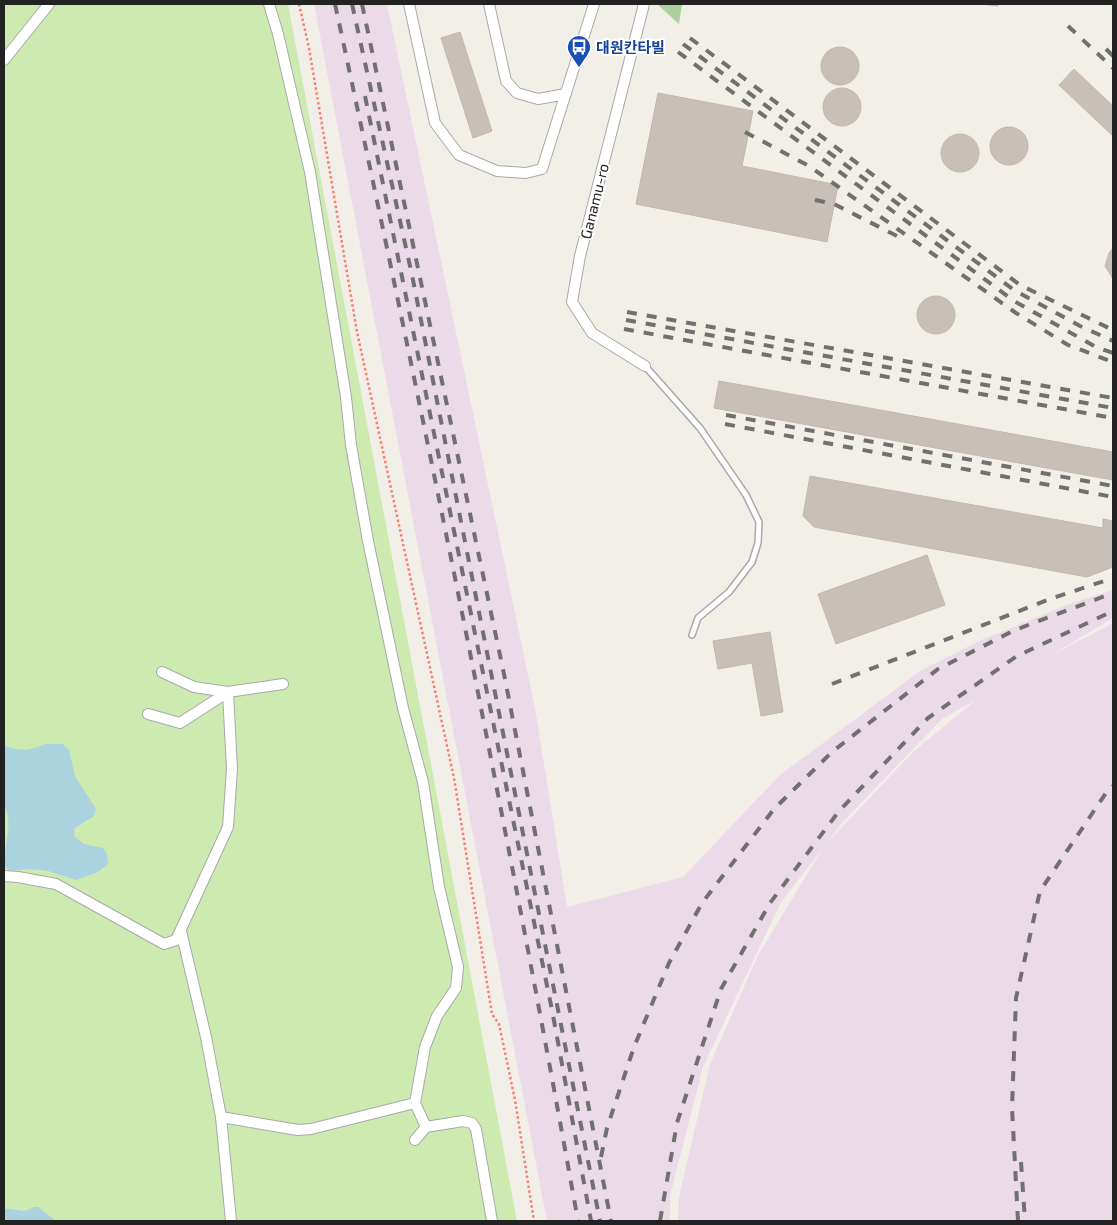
<svg xmlns="http://www.w3.org/2000/svg" width="1117" height="1225" viewBox="0 0 1117 1225" font-family="'Exo 2','Noto Sans KR',sans-serif">
  <style>
    .industrial { fill: #ebdbe8; fill-rule: evenodd }
    .grass { fill: #cdebb0 }
    .forest { fill: #add19e }
    .water { fill: #aad3df }
    .building { fill: #c7bfb8; stroke: #c4b6ab }
    .lines { fill: none; stroke-linecap: round; stroke-linejoin: round }
    .service-casing { stroke: #a9a9a9; stroke-width: 8 }
    .minor-casing { stroke: #a9a9a9; stroke-width: 12 }
    .path { stroke: #fa8072; stroke-width: 2.5; stroke-dasharray: 2.5 2.5; stroke-linecap: butt }
    .service { stroke: #fff; stroke-width: 5 }
    .minor { stroke: #fff; stroke-width: 10 }
    .rail { stroke: #707070; stroke-width: 4; stroke-dasharray: 10 10; stroke-linecap: butt }
    .labels { text-anchor: middle; dominant-baseline: central; stroke-width: 4; stroke-linejoin: round; paint-order: stroke }
    .transit-label { font-size: 15px; font-weight: bold; fill: #164399; stroke: #fff; text-anchor: start }
    .street-label { font-size: 15px; fill: #222; stroke: #fff }
  </style>
  <rect width="100%" height="100%" fill="#f2efe9"/>
  <path class="industrial" d="M314,4h73l148,704 32,199 116,-30 97,-102 140,-104 61,-31 91,-37 41,-13v28l-63,38 63,-33v598h-435l1,-24 31,-133 48,-109 65,-107 -42,54 -78,165 -33,129v25h-123zM976,700l-62,51 -88,93 17,-22 99,-103z"/>
  <path class="grass" d="M4,4h284l229,1217h-513z"/>
  <path class="forest" d="M657,4h25l-3,20z"/>
  <path class="water" d="M45,744h18l6,6 6,26 21,33 -2,7 -19,12 -1,8 10,8 19,4 4,6 1,10 -10,8 -22,8 -28,-9 -20,-2 -19,2 -5,-6c0,-18 10,-43 0,-59v-61c15,7 26,6 41,-1z
    M33,1207h5l18,14h-52v-12c12,-2 19,6 29,-2z"/>
  <path class="building" d="M980,4h18v2z
    M460,32l32,99 -19,7 -32,-100z
    M821 66a19 19 0 1 1 38 0a19 19 0 1 1-38 0Z
    M1074,69l39,37v30l-54,-51z
    M823 107a19 19 0 1 1 38 0a19 19 0 1 1-38 0Z
    M658,93l95,18 -11,55 96,19 -11,57 -191,-38z
    M990 146a19 19 0 1 1 38 0a19 19 0 1 1-38 0Z
    M941 153a19 19 0 1 1 38 0a19 19 0 1 1-38 0Z
    M1113,248v31l-8,-13 4,-13z
    M917 315a19 19 0 1 1 38 0a19 19 0 1 1-38 0Z
    M719,381l394,71v28l-399,-72z
    M810,476l293,52v-9l10,2v46l-26,10 -273,-50 -11,-11z
    M927,555l18,50 -109,39 -18,-50z
    M770,632l13,80 -22,4 -9,-53 -34,6 -5,-28z"/>
  <g class="lines">
    <g class="service-casing">
      <path id="service" d="M645,366l55,62 46,67 13,27 -1,21 -6,19 -23,30 -31,26 -6,17"/>
    </g>
    <g class="minor-casing">
      <path id="minor" d="M269,4l9,30 32,138 36,225 5,48 17,96 35,167 20,74 16,105 19,80 -2,21 -19,28 -12,31 -10,56 11,24 37,-6 9,2 4,6 16,92
        M409,4l26,119 24,32 38,16 29,2 16,-4 52,-165
        M489,4l17,77 11,12 21,6 28,-5
        M644,4l-64,252 -8,46 20,31 53,33
        M4,60l45,-56
        M148,714l32,9 48,-31 55,-8
        M4,876l14,1 38,7 108,60 12,-4 52,-113 4,-58 -4,-77 -34,-5 -32,-15
        M181,931l25,106 15,80 77,13 13,-1 104,-26
        M221,1117l10,104
        M415,1140l11,-13"/>
    </g>
    <path class="path" d="M299,4l10,44 48,284 97,446 38,236 7,10 16,76 19,121"/>
    <use href="#service" class="service"/>
    <use href="#minor" class="minor"/>
    <path class="rail" d="M335,4c87,404 170,810 243,1217
      M352,4l60,271 188,946
      M362,4l142,670 107,547
      M1068,26l45,42
      M690,38l330,247 93,45
      M683,44l331,246 66,36 33,15
      M1106,49l7,7
      M678,52l336,249 82,46 17,6
      M365,96l187,914 39,211
      M745,132l64,34 207,147 52,32 45,17
      M815,200l19,4 63,32
      M627,312l486,86
      M626,320l487,88
      M624,329l489,89
      M726,415l387,71
      M725,424l388,73
      M832,684l218,-85 63,-21
      M601,1157l6,-29 27,-81 35,-84 33,-60 72,-94 58,-57 106,-83 77,-39 98,-37
      M1021,1162l4,59
      M660,1221l17,-98 44,-134 49,-86 69,-92 89,-93 89,-62 96,-45
      M1018,1221l-6,-113 4,-110 24,-107 66,-98 7,-7"/>
  </g>
  <defs>
    <g id="bus-pin" transform="scale(1.25)"><path d="M0 17L-7.5 6A9.5 9.5 0 1 1 7.5 6Z" fill="#1a4fb4" stroke="#fff"/><path d="M-5-6H5V4H4V6H2V4H-2V6H-4V4H-5ZM-3.5-4V0h7V-4ZM-3.5 1.2v1.5H-2V1.2ZM2 1.2v1.5H3.5V1.2Z" fill="#fff"/></g>
  </defs>
  <g fill-rule="evenodd">
    <use href="#bus-pin" x="579" y="47"/>
  </g>
  <g class="labels">
    <g class="transit-label">
      <text x="596" y="47">대원칸타빌</text>
    </g>
    <g class="street-label">
      <text transform="translate(594 201) rotate(-76)">Ganamu-ro</text>
    </g>
  </g>
  <rect width="1117" height="1225" fill="none" stroke="#222222" stroke-width="10"/>
</svg>
